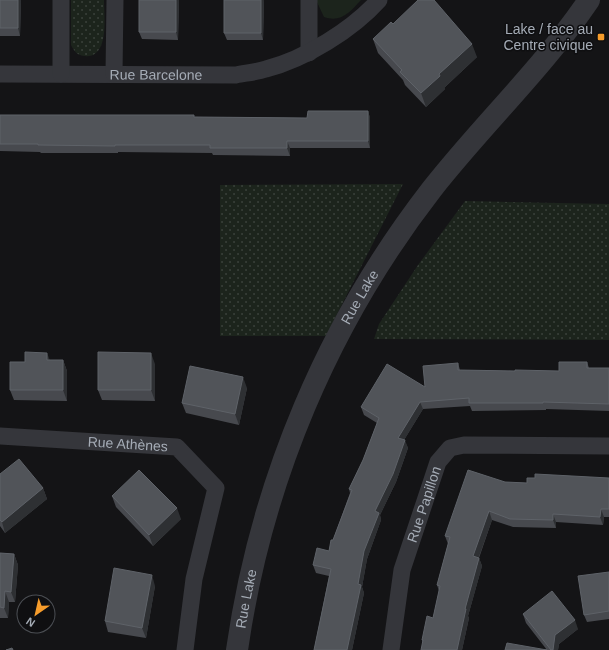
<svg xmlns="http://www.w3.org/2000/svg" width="609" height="650" viewBox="0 0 609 650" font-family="Helvetica,sans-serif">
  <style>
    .grass { fill: url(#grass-dots) }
    .park { fill: #1c241c }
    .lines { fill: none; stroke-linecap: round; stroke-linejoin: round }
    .minor { stroke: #35363b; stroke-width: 17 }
    .tertiary { stroke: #35363b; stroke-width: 22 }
    .wall { fill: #47494e }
    .shaded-wall { fill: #2e3033 }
    .building { fill: #515459; stroke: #5e6268 }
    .poi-dot { fill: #f69c2b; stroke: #0f0f11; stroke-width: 1.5 }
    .labels { text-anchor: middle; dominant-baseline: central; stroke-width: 3; stroke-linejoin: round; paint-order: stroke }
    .poi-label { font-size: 14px; fill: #a5acb6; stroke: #0f0f11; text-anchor: end }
    .street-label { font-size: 14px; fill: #a5acb6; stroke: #0f0f11 }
  </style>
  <defs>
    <pattern id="grass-dots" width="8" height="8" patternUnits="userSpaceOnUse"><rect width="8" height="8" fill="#1c241c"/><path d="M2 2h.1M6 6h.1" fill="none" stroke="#3a413b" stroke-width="1.8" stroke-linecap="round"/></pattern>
  </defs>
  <rect width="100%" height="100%" fill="#141416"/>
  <path class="grass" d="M71,0h33c0,16 6,59 -20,56 -7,-1 -10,-5 -13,-11z
    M403,184l-77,152h-106v-151z
    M465,201l144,3v136l-235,-1 5,-15 39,-59z"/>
  <path class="park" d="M316,0h45c-11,12 -20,23 -37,17z"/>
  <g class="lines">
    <g class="minor">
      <path d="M309,53v-53"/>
      <path id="s1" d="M0,74l236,1c10,-2 21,-3 30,-6 39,-10 86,-39 113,-69"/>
      <path d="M61,74v-74"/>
      <path d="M114,74l1,-74"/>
      <path id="s2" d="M0,436l177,11 39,41 -22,91 -9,71"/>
      <path id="s3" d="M391,650l11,-80 36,-108 12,-14 14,-3 145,1"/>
    </g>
    <path class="tertiary" id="s4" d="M237,650c24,-168 91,-327 195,-461 51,-65 111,-121 157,-189"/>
  </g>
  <path class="wall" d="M0,0h21l-1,36h-20z
    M139,0h40l-1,40 -36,-1 -3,-7z
    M264,0l-1,40h-36l-3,-7z
    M393,24l84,33 -33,31 1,1 -19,18 -21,-22 -2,-5 -25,-27 -5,-14z
    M368,111l2,7v30h-80v8l-77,-1 -1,-2 -94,-1v1h-77l-1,-1 -40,-1v-36l307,3z
    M50,360h13l4,11v30l-53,-1 -4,-10 15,-28z
    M587,362l2,6h20v43l-63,-2v1l-74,1 -2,-5 -47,3 -19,31 4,8 -12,34 -16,33 1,5 -14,39 -5,28 2,6 -12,57h-38l15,-74 -13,-3 -3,-8 16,-14 21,-58 -1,-4 14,-29 14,-37 -13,-8 -3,-8 64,-20 33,-24 2,7 55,1h44z
    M155,364v37l-53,-1 -4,-10z
    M247,388l-8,37 -53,-12 -4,-10z
    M0,474l43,14 4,11 -42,34 -5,-7z
    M609,478v39h-5l-1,8 -47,-3v6l-43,-1 -21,-7 -13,38 3,8 -14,50 1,2 -7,32h-41l2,-7 -1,-3 11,-22 6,-27 -2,-6 11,-41 -3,-8 60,-54 22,1z
    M112,496l69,23 -28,27 -37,-39z
    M0,553l14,1 4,11 -3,37h-6l-1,16h-8z
    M609,572v47l-22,3 -3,-7z
    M155,586l-9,52 -38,-6 -3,-11z
    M523,614l55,15 -19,15 -1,6h-11l-21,-27z"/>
  <path class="shaded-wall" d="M18,0h3l-1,36 -2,-8z
    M176,0h3l-1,40 -2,-8z
    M261,0h3l-1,40 -2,-7z
    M472,44l5,13 -33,31 1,1 -19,18 -5,-14 18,-19z
    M368,111l2,7v30l-2,-7z
    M287,141l3,7v8l-3,-8z
    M47,353l4,10 -4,-3z
    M151,353l4,11v37l-4,-11z
    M63,360l4,11v30l-4,-11z
    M243,377l4,11 -8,37 -4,-11z
    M420,402l3,7 -22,36 -3,-7z
    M405,440l3,8 -12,34 -16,33 1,5 -14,39 -5,28 2,6 -12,57h-5l11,-66 6,-33 11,-40z
    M43,488l4,11 -42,34 -3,-11z
    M177,508l4,11 -28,27 -4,-11z
    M601,509l3,8 -1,8 -3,-8z
    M489,511l3,9 -16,45 -3,-9z
    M553,514l3,8v6l-3,-8z
    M14,554l4,11 -3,37 -4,-10z
    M479,558l3,8 -14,50 1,2 -7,32h-5l8,-41z
    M152,575l3,11 -9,52 -4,-10z
    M5,591l4,11 -1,16 -4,-10z
    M575,620l3,9 -19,15 -1,6h-5l2,-15z"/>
  <path class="building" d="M0,0h18v28h-18z
    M139,0h37v32h-37z
    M224,0h37v33h-37z
    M418,0h16l38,44 -33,30 1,2 -19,17 -21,-21 2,-2 -29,-31 18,-17 2,2z
    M308,111h60v30h-81v7h-77v-3h-95v1l-77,-1v-1h-38v-29h194v2l113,1z
    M25,352l22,1v7h16v30h-53v-28h15z
    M98,352l53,1v37h-53z
    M559,362h28v6h22v36l-66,-2v1h-74v-5l-49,4 -22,36 7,2 -12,34 -18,37 4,2 -15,38 -6,33 3,1 -14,65h-33l17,-81 -18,-4 4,-17 12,3 2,-11h2l19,-50 -3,-1 14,-29 16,-42 -18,-11 26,-43 38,23 -2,-21 35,-3v7l57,1v-1l44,1z
    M190,366l53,11 -8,37 -53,-11z
    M19,459l24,29 -41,34 -2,-2v-46z
    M139,470l38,38 -28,27 -37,-39z
    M468,470l37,12 22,1v-5h8v-4l74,4v31h-8l-1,8 -47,-3v6l-43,-1 -21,-8 -16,45 6,2 -14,51h1l-9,41h-36l2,-10h-1l5,-24 6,2 7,-32 -3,-1 13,-48 -5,-1z
    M0,553l14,1 -3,38 -6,-1 -1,17 -4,-1z
    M114,568l38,7 -10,53 -37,-7z
    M609,572v39l-25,4 -6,-39z
    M552,591l23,29 -20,15 -2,15h-2l-28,-36z
    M507,643l40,7h-42z
    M12,648l1,2h-7z"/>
  <rect class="poi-dot" x="597" y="33" width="8" height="8" rx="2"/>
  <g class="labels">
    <g class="poi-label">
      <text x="593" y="29">Lake / face au<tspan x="593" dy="16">Centre civique</tspan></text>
    </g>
    <g class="street-label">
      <text stroke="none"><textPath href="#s1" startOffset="156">Rue Barcelone</textPath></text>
      <text stroke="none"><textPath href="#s4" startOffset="376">Rue Lake</textPath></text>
      <text stroke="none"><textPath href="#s2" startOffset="128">Rue Athènes</textPath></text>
      <text stroke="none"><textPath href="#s3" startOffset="150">Rue Papillon</textPath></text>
      <text stroke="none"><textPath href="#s4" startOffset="52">Rue Lake</textPath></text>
    </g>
  </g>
  <g transform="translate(36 614) rotate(214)"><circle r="19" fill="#0f0f11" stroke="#4b4e53"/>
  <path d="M0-3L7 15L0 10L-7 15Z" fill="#f69c2b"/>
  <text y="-6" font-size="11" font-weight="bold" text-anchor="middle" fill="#a5acb6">N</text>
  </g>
</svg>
